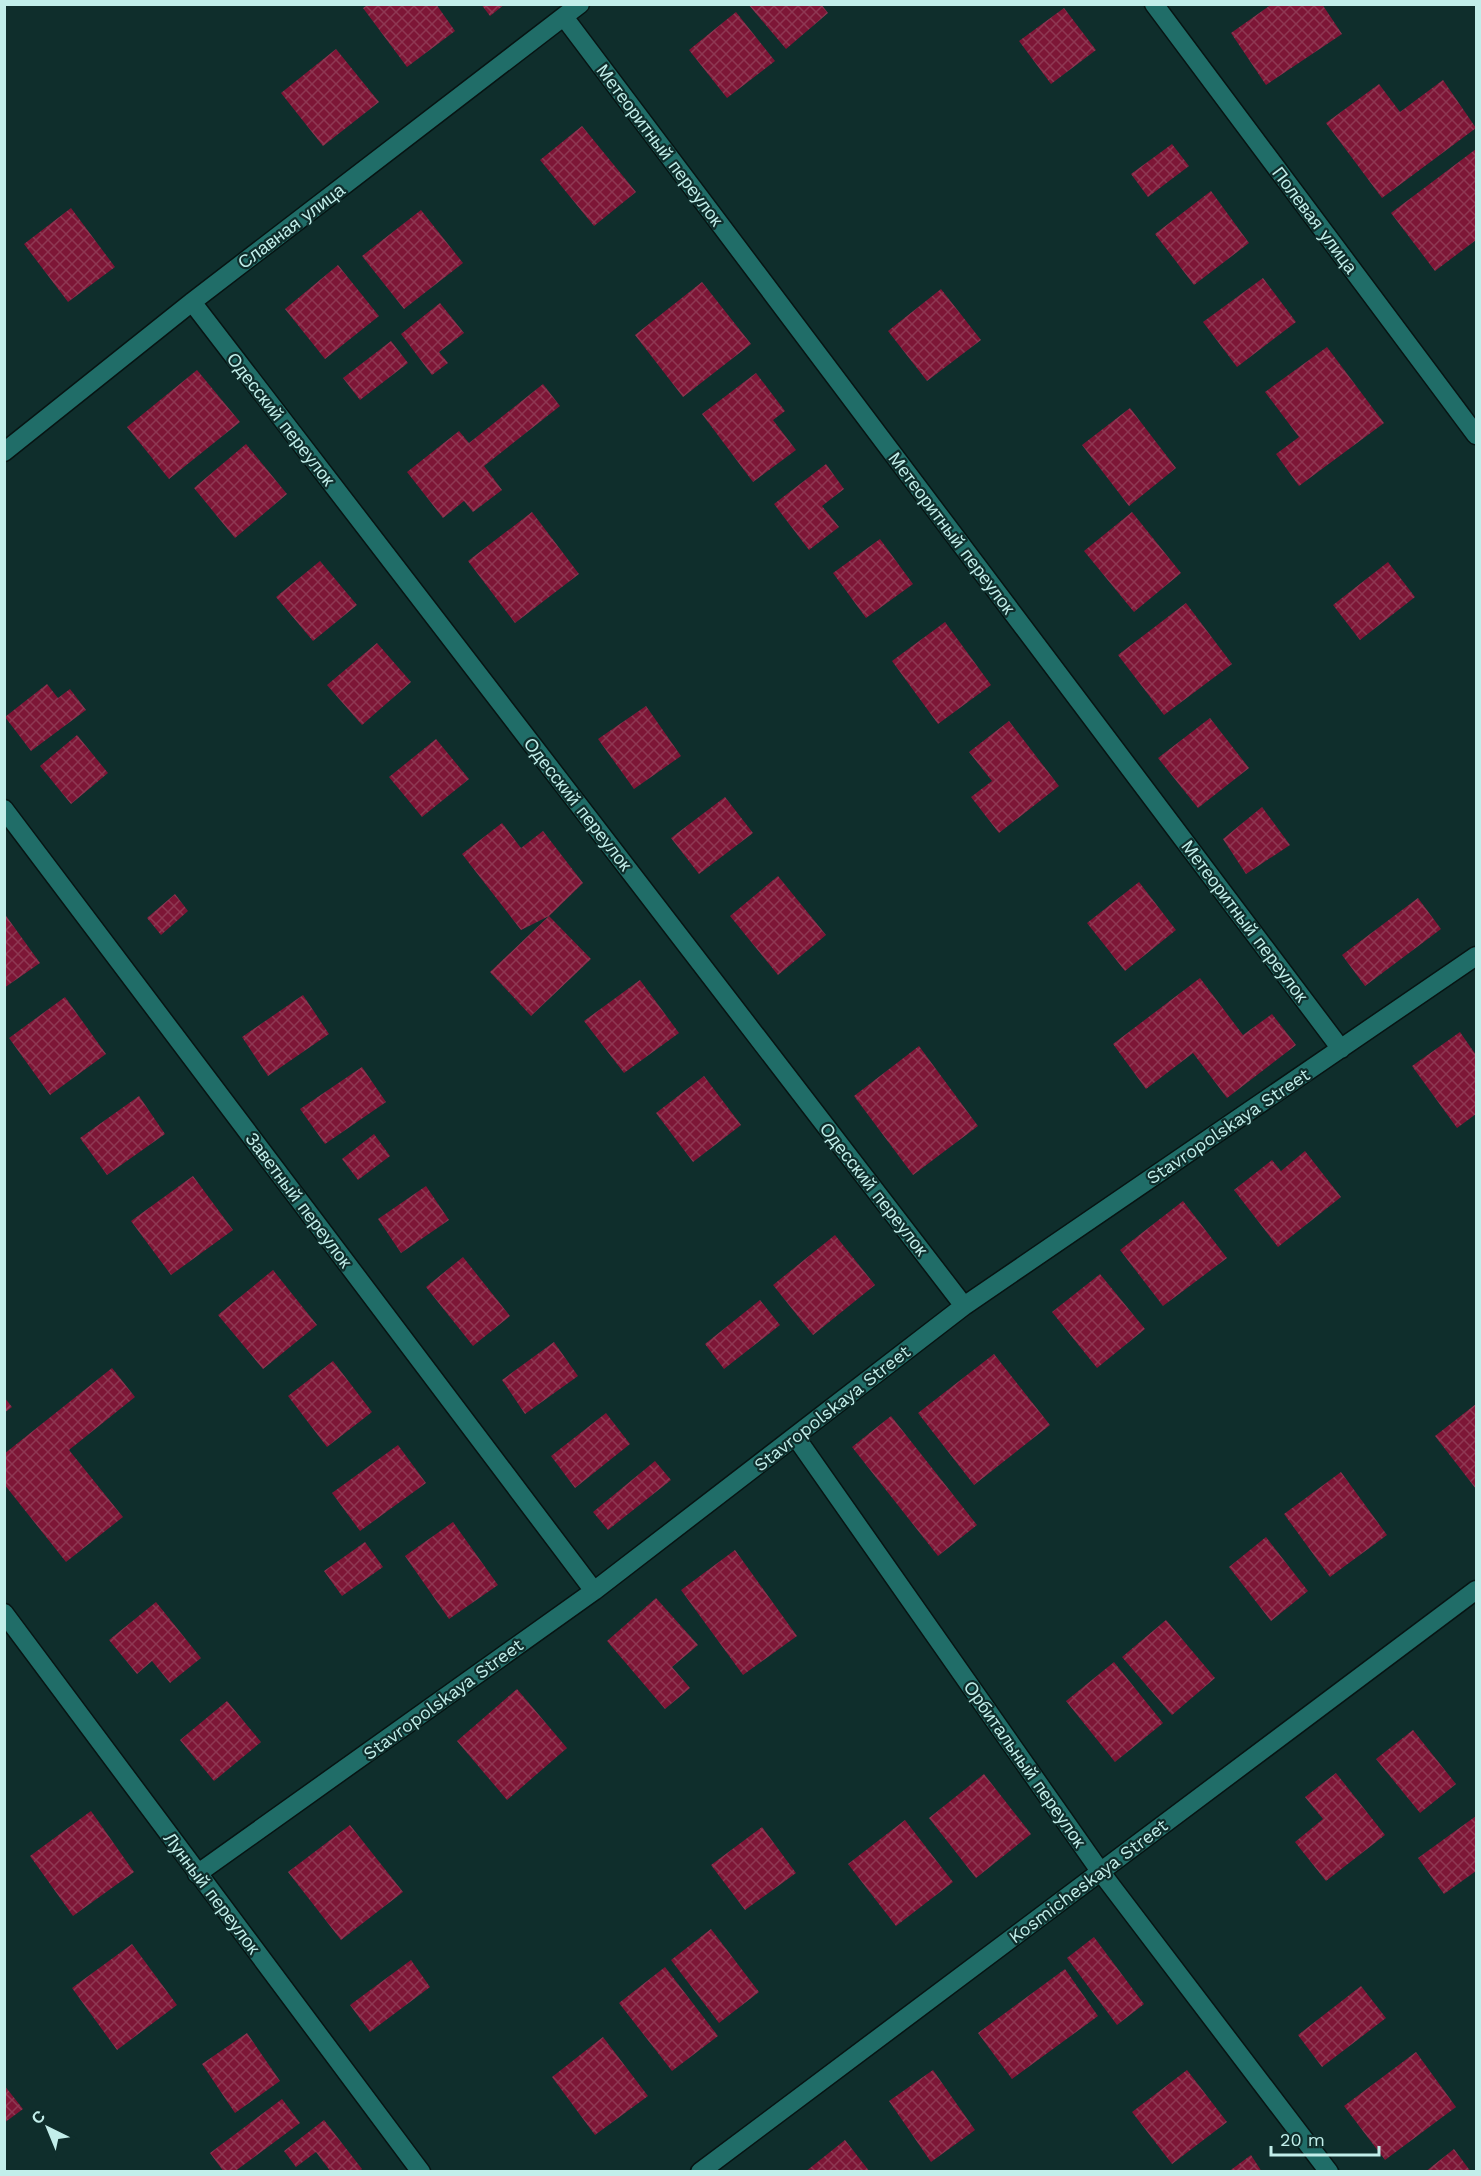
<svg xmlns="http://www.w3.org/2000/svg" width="1481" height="2176" viewBox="0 0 1481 2176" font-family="'Work Sans',sans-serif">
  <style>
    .building { fill: url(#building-cross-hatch) }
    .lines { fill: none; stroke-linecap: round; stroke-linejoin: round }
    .minor-casing { stroke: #071413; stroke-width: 21 }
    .minor { stroke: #206d68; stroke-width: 18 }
    .labels { text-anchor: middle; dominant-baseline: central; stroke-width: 4.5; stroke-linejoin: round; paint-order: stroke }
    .street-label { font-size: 18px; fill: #c2eeea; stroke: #0f2e2c }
  </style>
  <defs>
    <pattern id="building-cross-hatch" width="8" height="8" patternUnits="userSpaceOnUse" patternTransform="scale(1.5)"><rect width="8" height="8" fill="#7d1636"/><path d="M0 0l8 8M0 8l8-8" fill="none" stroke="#8e3853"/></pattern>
  </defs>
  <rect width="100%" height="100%" fill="#0f2e2c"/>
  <path class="building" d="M369,4h67l19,27 -48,36 -44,-59z
    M481,4h24l-15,12z
    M748,4h73l7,9 -42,36z
    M1272,4h50l20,30 -76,51 -35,-52z
    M1064,8l32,42 -45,34 -32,-43z
    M736,12l39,49 -48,37 -38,-48z
    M336,49l43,53 -56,44 -42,-53z
    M1443,80l33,48 -94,70 -56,-75 53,-39 21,28z
    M582,126l54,66 -42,34 -54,-66z
    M1172,144l17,22 -41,31 -17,-23z
    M1476,149v91l-41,31 -44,-58z
    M1211,191l38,52 -55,42 -39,-51z
    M71,208l44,59 -47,35 -44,-58z
    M421,210l42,53 -59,46 -42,-53z
    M338,265l41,51 -54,43 -40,-50z
    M1263,278l33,44 -59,45 -34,-45z
    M702,282l49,62 -68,53 -48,-62z
    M941,289l40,51 -54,41 -39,-50z
    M440,303l24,30 -25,19 9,11 -16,12 -31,-41z
    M391,341l17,22 -48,37 -17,-22z
    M1327,347l57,76 -85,63 -23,-32 23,-17 -34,-45z
    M197,370l43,52 -71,57 -42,-52z
    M756,373l29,38 -12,9 23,30 -43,32 -51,-68z
    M543,384l17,22 -76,60 18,24 -29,22 -9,-11 -21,17 -36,-46 52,-41 10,12z
    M1130,408l46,60 -47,38 -47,-61z
    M246,444l41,50 -52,44 -41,-50z
    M826,464l18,25 -22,17 17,21 -30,23 -35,-46z
    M532,512l47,62 -64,49 -47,-62z
    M1132,512l49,61 -47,39 -50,-61z
    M880,539l33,45 -47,34 -33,-45z
    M320,561l37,44 -44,36 -37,-44z
    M1388,562l27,35 -55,43 -27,-35z
    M1186,603l46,61 -68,51 -46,-60z
    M945,622l46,63 -53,39 -46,-63z
    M377,643l34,39 -49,43 -35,-40z
    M47,684l11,14 12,-9 16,21 -55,41 -26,-34z
    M646,706l35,50 -47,33 -36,-50z
    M1210,718l39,50 -51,40 -40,-50z
    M1009,721l50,65 -60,47 -28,-36 21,-16 -23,-29z
    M77,735l31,38 -37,31 -31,-38z
    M436,739l33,40 -47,38 -33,-40z
    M725,797l28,36 -54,41 -28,-36z
    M1262,807l28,38 -44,29 -23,-35z
    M502,823l19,25 22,-17 40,52 -34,33 -28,14 -59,-76z
    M778,876l48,59 -48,40 -48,-59z
    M1139,882l37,48 -51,41 -38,-48z
    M175,894l13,17 -27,24 -14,-17z
    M1418,898l23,31 -76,57 -23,-31z
    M4,913l36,50 -36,25z
    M549,916l42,43 -60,57 -41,-44z
    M1200,978l43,57 29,-21 24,31 -69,53 -34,-45 -47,36 -33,-45z
    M640,980l39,53 -55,40 -40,-52z
    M303,995l26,39 -61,42 -26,-39z
    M65,997l41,57 -56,41 -41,-57z
    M1460,1032l16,23v59l-19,14 -45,-62z
    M919,1046l59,80 -65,49 -59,-79z
    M362,1067l24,35 -61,42 -25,-35z
    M704,1076l37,49 -48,37 -37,-49z
    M139,1096l26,38 -58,41 -27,-37z
    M374,1134l16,22 -32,24 -16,-21z
    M1305,1151l36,46 -63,50 -44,-57 38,-30 9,11z
    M193,1176l40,54 -62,45 -40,-54z
    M426,1186l23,34 -48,33 -23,-34z
    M1183,1201l44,57 -64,48 -43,-56z
    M835,1235l40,50 -62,50 -40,-50z
    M463,1257l47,59 -37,30 -47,-59z
    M273,1270l44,55 -54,44 -45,-54z
    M1100,1274l45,55 -48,39 -45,-56z
    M760,1300l20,25 -56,44 -19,-25z
    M554,1342l24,34 -53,38 -23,-34z
    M994,1354l56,71 -76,60 -56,-72z
    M333,1361l39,51 -45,35 -39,-51z
    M112,1368l23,29 -66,53 54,67 -57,45 -62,-78v-30z
    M4,1397l8,10 -8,6z
    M1476,1404v85l-41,-53z
    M606,1413l24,31 -55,44 -24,-32z
    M891,1416l86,109 -39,31 -86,-109z
    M398,1445l28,38 -66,48 -28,-38z
    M655,1461l16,19 -63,50 -15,-18z
    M1341,1472l46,63 -57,42 -46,-63z
    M453,1522l45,63 -49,34 -44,-63z
    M1266,1537l42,54 -37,30 -42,-54z
    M365,1542l18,25 -41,29 -18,-25z
    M735,1550l62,86 -54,39 -62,-85z
    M656,1598l42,47 -26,22 18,21 -25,21 -58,-68z
    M156,1602l45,56 -31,25 -18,-22 -15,13 -28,-34z
    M1166,1620l49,58 -43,37 -50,-58z
    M1114,1662l49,61 -48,39 -49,-61z
    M517,1689l50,59 -60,52 -50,-59z
    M227,1701l34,41 -47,39 -34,-41z
    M1413,1730l43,54 -36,29 -44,-54z
    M1336,1773l49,62 -59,46 -31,-39 28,-23 -18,-22z
    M984,1774l47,60 -55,44 -47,-60z
    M91,1811l43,61 -61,44 -43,-60z
    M1476,1816v55l-32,23 -26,-36z
    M905,1820l48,62 -57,44 -48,-62z
    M350,1825l53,67 -62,48 -53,-68z
    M762,1827l34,46 -51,37 -34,-45z
    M711,1929l48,63 -40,31 -48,-63z
    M1094,1937l50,67 -27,21 -50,-67z
    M132,1944l45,61 -60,45 -45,-62z
    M411,1960l19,27 -60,45 -20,-27z
    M665,1967l53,69 -46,35 -53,-68z
    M1065,1969l33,47 -86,63 -34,-46z
    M1361,1986l25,32 -64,49 -24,-32z
    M247,2033l33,48 -45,32 -33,-49z
    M603,2037l45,59 -53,39 -43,-58z
    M1416,2052l40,55 -71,53 -41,-54z
    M933,2070l42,60 -44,32 -42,-61z
    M1187,2070l40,52 -55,42 -40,-52z
    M4,2085l19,24 -19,14z
    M282,2099l18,24 -66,49h-10l-14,-19z
    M324,2120l38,49 -4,3h-27l-15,-20 -20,15 -12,-16z
    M845,2140l25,32h-65z
    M1454,2149l17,23h-46z
    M1251,2155l11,17h-34z"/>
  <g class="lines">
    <g class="minor-casing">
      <path id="minor" d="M1154,4l322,431
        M564,17l777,1032
        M192,302l772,1004
        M4,452l188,-150 388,-298
        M4,809l590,782
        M795,1436l305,435 229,301
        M4,1613l417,559
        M197,1874l397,-283 370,-285 512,-350
        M700,2172l776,-582"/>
    </g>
    <use href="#minor" class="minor"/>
  </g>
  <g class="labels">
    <g class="street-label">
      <text transform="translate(660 145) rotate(53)">Метеоритный переулок</text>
      <text transform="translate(1315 220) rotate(53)">Полевая улица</text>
      <text transform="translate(291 226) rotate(-37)">Славная улица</text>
      <text transform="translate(281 419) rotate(52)">Одесский переулок</text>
      <text transform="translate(952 533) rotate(53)">Метеоритный переулок</text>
      <text transform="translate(578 804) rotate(52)">Одесский переулок</text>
      <text transform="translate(1245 921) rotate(53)">Метеоритный переулок</text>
      <text transform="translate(1228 1126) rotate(-34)">Stavropolskaya Street</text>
      <text transform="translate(874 1189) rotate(52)">Одесский переулок</text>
      <text transform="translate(299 1200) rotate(53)">Заветный переулок</text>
      <text transform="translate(832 1408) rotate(-38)">Stavropolskaya Street</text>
      <text transform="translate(443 1699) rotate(-36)">Stavropolskaya Street</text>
      <text transform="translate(1025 1764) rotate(55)">Орбитальный переулок</text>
      <text transform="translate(1088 1881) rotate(-37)">Kosmicheskaya Street</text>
      <text transform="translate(212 1893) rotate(53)">Лунный переулок</text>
    </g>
  </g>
  <rect width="1481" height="2176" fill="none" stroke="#c2eeea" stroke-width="12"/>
  <g transform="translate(48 2128) rotate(317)" stroke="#0f2e2c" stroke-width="4.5" paint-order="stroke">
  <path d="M0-4.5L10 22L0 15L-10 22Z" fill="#c2eeea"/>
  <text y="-9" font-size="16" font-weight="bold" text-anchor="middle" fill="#c2eeea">С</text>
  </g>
  <path d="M1271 2146v9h108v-9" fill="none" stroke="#c2eeea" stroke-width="3"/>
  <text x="1280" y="2146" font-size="18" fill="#c2eeea" stroke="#0f2e2c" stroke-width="4.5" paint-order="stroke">20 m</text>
</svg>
